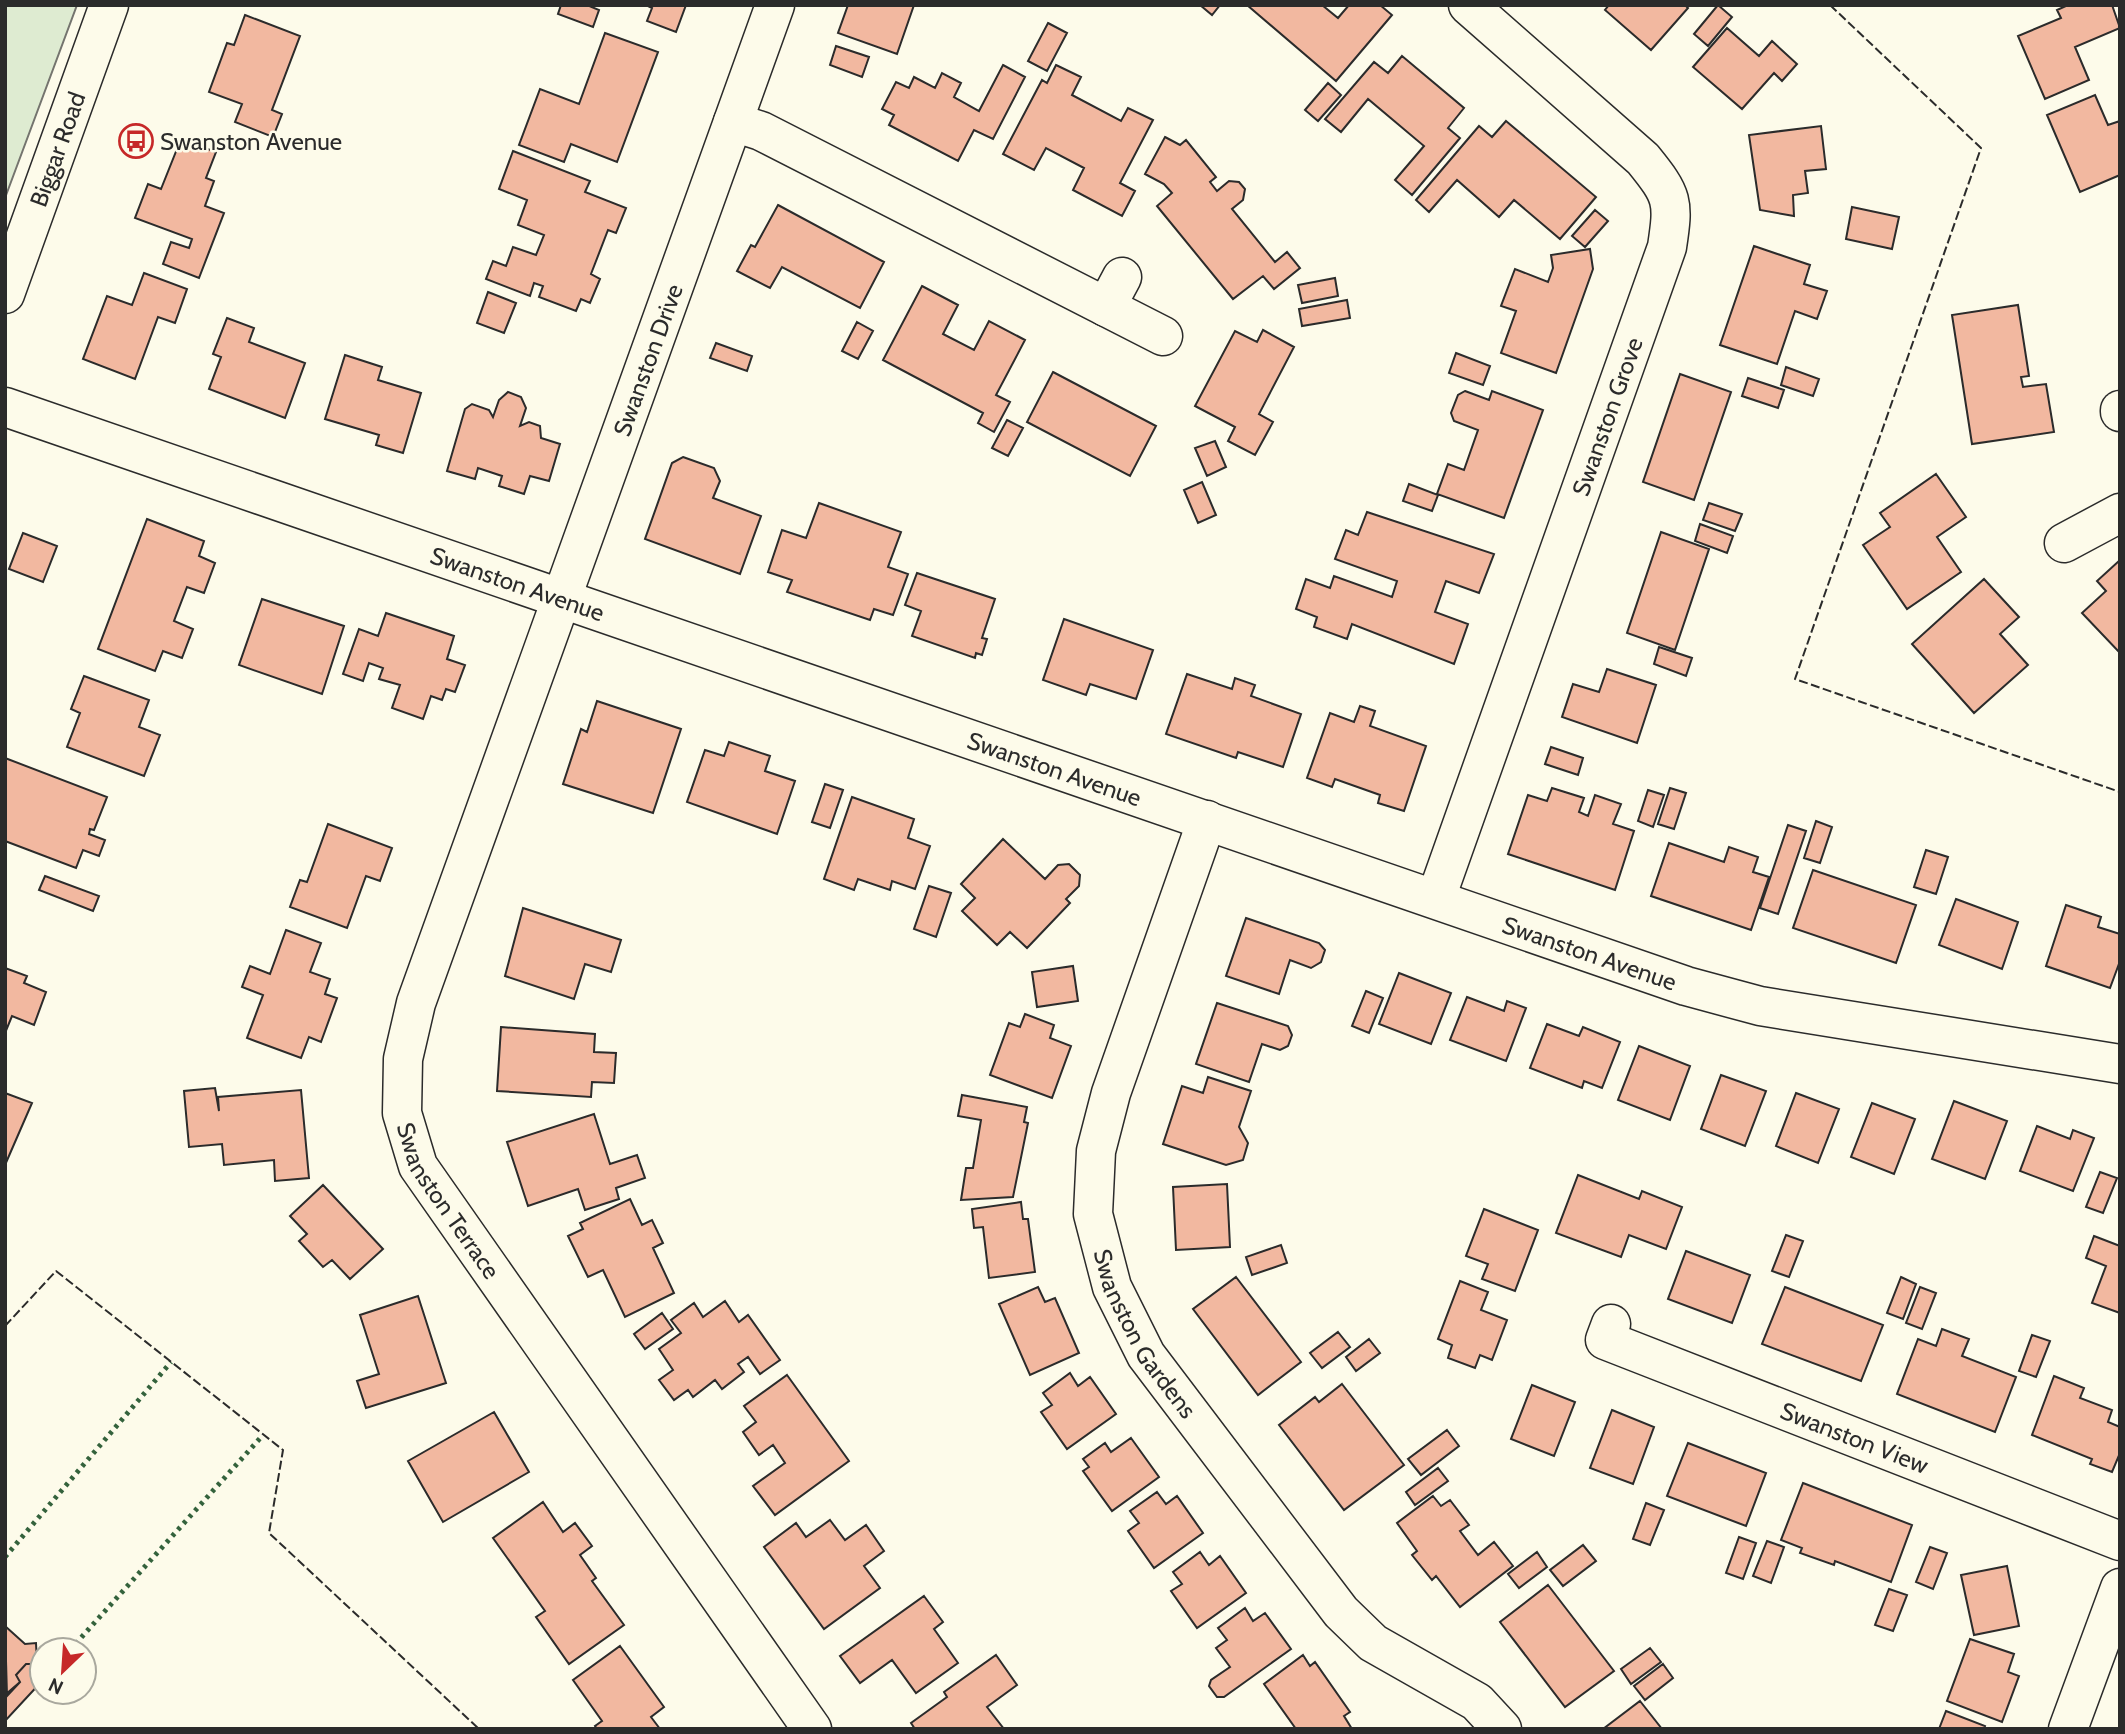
<svg xmlns="http://www.w3.org/2000/svg" width="2125" height="1734" viewBox="0 0 2125 1734" font-family="Cabin,sans-serif">
  <style>
    .green { fill: #deebd1; stroke: #74746e; stroke-width: 2 }
    .building { fill: #f2b8a0; stroke: #2b2b2b; stroke-width: 2 }
    .lines { fill: none; stroke-linecap: round; stroke-linejoin: round }
    .minor-casing { stroke: #2b2b2b; stroke-width: 41 }
    .major-casing { stroke: #2b2b2b; stroke-width: 41 }
    .minor { stroke: #fdfbea; stroke-width: 38 }
    .major { stroke: #fdfbea; stroke-width: 38 }
    .hedge { stroke: #34623c; stroke-width: 5; stroke-dasharray: 3.5 5; stroke-linecap: butt }
    .fence { stroke: #2b2b2b; stroke-width: 2; stroke-dasharray: 9 3.5; stroke-linecap: butt }
    .labels { text-anchor: middle; dominant-baseline: central; stroke-width: 5; stroke-linejoin: round; paint-order: stroke }
    .poi-label { font-size: 24px; fill: #2b2b2b; stroke: #fdfbea; text-anchor: start }
    .street-label { font-size: 24px; fill: #2b2b2b; stroke: #fdfbea }
  </style>
  <rect width="100%" height="100%" fill="#fdfbea"/>
  <path class="green" d="M5,5h72l-72,193z"/>
  <path class="building" d="M561,5h26l12,5 -6,17 -35,-13z
    M646,5h40l-10,27 -29,-11 5,-13z
    M848,5h66l-17,49 -59,-21z
    M1200,5h20l-8,10z
    M1247,5h75l16,13 11,-13h31l12,10 -56,66z
    M1609,5h76l3,3 -37,42 -46,-40z
    M1718,5l14,12 -24,29 -14,-12z
    M2068,5h44l8,23 -45,19 14,33 -44,19 -27,-63 43,-18 -4,-8z
    M245,15l55,21 -28,74 10,4 -9,23 -38,-15 7,-18 -33,-12 18,-49 7,2z
    M1048,23l19,10 -20,38 -19,-10z
    M1727,28l32,28 13,-15 25,23 -15,17 -8,-8 -32,36 -49,-42z
    M605,33l53,19 -41,110 -46,-18 -7,18 -45,-17 21,-56 39,15z
    M836,46l33,11 -7,20 -32,-12z
    M1402,56l62,52 -16,20 12,10 -48,57 -17,-15 29,-34 -56,-47 -27,33 -16,-13 49,-57 14,11z
    M1003,65l22,12 -32,62 -19,-9 -16,31 -69,-36 5,-10 -12,-6 14,-27 13,6 5,-11 21,11 7,-15 19,10 -7,14 25,14z
    M1056,65l25,12 -9,18 49,26 7,-13 25,12 -33,63 15,8 -13,25 -49,-26 11,-22 -38,-20 -12,22 -31,-16 39,-74 5,3z
    M1328,83l13,12 -23,26 -13,-11z
    M2095,95l13,30 12,-4v54l-40,17 -33,-77z
    M1506,121l90,76 -36,42 -46,-39 -15,17 -42,-37 -28,32 -13,-12 63,-74 13,11z
    M1821,126l5,43 -21,2 3,22 -15,2 1,21 -34,-6 -11,-75z
    M1165,137l15,8 6,-5 30,37 -6,5 7,9 12,-10 10,1 6,7 -2,11 -11,9 43,53 12,-10 13,16 -26,21 -11,-13 -30,23 -76,-93 15,-13 -8,-9 -19,-10z
    M181,139l35,13 -10,26 8,3 -9,25 19,7 -25,65 -36,-14 8,-22 18,6 3,-9 -57,-21 13,-34 13,5z
    M513,151l77,30 -5,11 41,16 -10,25 -8,-3 -17,44 9,5 -10,24 -9,-4 -5,12 -37,-14 4,-11 -9,-3 -4,13 -44,-17 7,-18 13,5 7,-19 23,8 8,-20 -26,-10 9,-25 -28,-11z
    M778,205l106,57 -24,46 -78,-41 -12,21 -33,-17 14,-26 4,2z
    M1852,207l47,10 -7,32 -46,-10z
    M1595,210l13,11 -23,26 -13,-11z
    M1754,246l56,19 -6,19 23,7 -10,28 -22,-8 -18,53 -57,-19z
    M1590,249l3,20 -37,104 -55,-20 15,-42 -15,-5 14,-37 33,13 5,-14 -2,-13z
    M144,273l43,16 -12,34 -17,-6 -23,62 -52,-20 24,-63 25,9z
    M1335,278l3,18 -36,7 -4,-18z
    M922,286l36,19 -15,29 31,16 15,-29 36,19 -29,55 14,7 -16,30 -16,-9 5,-10 -100,-53z
    M488,292l28,11 -12,30 -27,-10z
    M1347,300l3,18 -48,8 -3,-17z
    M2018,305l11,71 -8,1 2,10 23,-3 8,48 -82,12 -20,-129z
    M227,318l27,10 -5,14 56,21 -20,55 -76,-29 12,-32 -8,-3z
    M857,322l16,9 -15,28 -16,-8z
    M1263,330l31,17 -35,67 14,8 -18,33 -27,-14 7,-14 -40,-21 40,-75 22,11z
    M716,343l36,13 -5,15 -37,-13z
    M1456,353l34,13 -7,19 -34,-12z
    M345,355l37,12 -4,13 43,13 -18,60 -27,-8 3,-10 -54,-16z
    M1786,367l33,12 -6,17 -32,-11z
    M1053,372l103,54 -26,50 -103,-54z
    M1680,374l51,18 -37,108 -51,-18z
    M1748,378l36,12 -6,18 -36,-12z
    M1465,391l24,9 3,-9 51,19 -39,108 -67,-24 11,-30 16,6 14,-40 -24,-9 -3,-8 7,-18z
    M508,392l13,5 5,11 -6,18 9,-4 11,4 1,12 19,6 -11,37 -19,-5 -6,18 -25,-8 3,-10 -24,-8 -3,11 -28,-8 18,-62 7,-5 17,6 4,7 6,-17z
    M1007,420l16,8 -15,28 -16,-8z
    M1215,441l11,26 -19,9 -12,-28z
    M683,457l31,11 6,13 -7,17 48,18 -21,58 -95,-35 27,-76z
    M1936,474l30,43 -29,20 24,35 -54,37 -44,-64 27,-18 -10,-14z
    M1202,482l14,33 -18,8 -14,-33z
    M1409,484l29,11 -6,16 -29,-10z
    M819,503l82,29 -13,35 20,7 -15,41 -19,-6 -4,11 -83,-28 5,-12 -24,-8 14,-42 24,8z
    M1709,503l33,11 -7,17 -32,-11z
    M1367,512l127,42 -15,39 -33,-12 -11,31 33,12 -14,40 -102,-40 -5,15 -33,-12 3,-10 -21,-8 10,-30 24,9 4,-12 58,21 5,-16 -62,-22 11,-29 12,5z
    M147,519l57,22 -5,15 16,7 -11,30 -17,-6 -13,34 19,8 -11,29 -19,-7 -8,20 -57,-22z
    M1700,524l33,12 -6,17 -32,-12z
    M1661,532l48,17 -34,101 -48,-17z
    M23,533l34,13 -14,36 -34,-13z
    M2120,560v93l-38,-40 24,-22 -9,-10z
    M917,573l78,26 -13,39 5,1 -5,16 -6,-2 -1,5 -63,-22 9,-25 -16,-6z
    M1984,579l35,38 -19,17 28,31 -54,48 -62,-69z
    M262,599l82,27 -22,68 -83,-29z
    M386,613l68,23 -7,23 18,6 -10,27 -9,-3 -4,11 -11,-4 -8,23 -31,-11 8,-23 -21,-6 4,-11 -14,-5 -6,18 -20,-7 16,-45 19,7z
    M1064,619l89,31 -17,49 -46,-15 -4,11 -43,-15z
    M1659,647l33,11 -6,18 -32,-12z
    M1607,669l49,16 -19,58 -75,-26 11,-33 26,8z
    M1187,674l45,15 3,-11 20,7 -4,11 50,18 -18,53 -45,-15 -2,6 -70,-24z
    M84,676l65,24 -10,27 21,8 -16,41 -77,-29 13,-34 -9,-4z
    M597,701l84,28 -28,84 -90,-29 18,-55 6,3z
    M1360,706l15,5 -5,15 56,20 -22,65 -26,-8 2,-8 -45,-16 -3,8 -25,-9 23,-65 24,9z
    M729,742l41,14 -5,15 30,10 -18,53 -90,-32 18,-52 19,6z
    M1551,747l32,11 -5,17 -33,-11z
    M5,758l102,39 -13,33 -4,-1 -1,5 16,6 -6,16 -16,-6 -7,18 -71,-27z
    M825,784l18,6 -13,38 -18,-6z
    M1552,788l32,10 -5,14 9,4 7,-21 26,9 -8,20 21,7 -19,59 -107,-36 20,-59 19,6z
    M1670,788l16,5 -12,36 -16,-5z
    M1648,790l16,5 -11,32 -15,-6z
    M852,797l62,22 -6,19 22,8 -15,43 -23,-8 -2,9 -32,-11 -4,11 -30,-11z
    M1816,821l16,6 -12,36 -16,-5z
    M328,824l64,24 -12,33 -14,-5 -19,52 -57,-21 10,-27 7,2z
    M1788,825l18,6 -28,83 -18,-6z
    M1003,839l42,40 13,-14 11,-1 11,11 -1,11 -13,13 4,4 -43,45 -17,-16 -13,13 -35,-34 13,-13 -14,-14z
    M1669,843l55,19 5,-15 29,10 -5,15 16,5 -18,53 -100,-34z
    M1926,850l22,7 -12,37 -22,-7z
    M1813,870l103,35 -20,58 -103,-35z
    M45,876l54,20 -6,15 -54,-21z
    M929,886l22,7 -15,44 -22,-8z
    M1956,899l62,23 -16,47 -63,-24z
    M2066,905l35,12 -3,10 22,7v27l-10,27 -64,-22z
    M523,908l98,32 -10,32 -26,-8 -11,35 -69,-23z
    M1246,918l73,25 6,7 -4,12 -10,6 -21,-8 -11,34 -53,-18z
    M286,930l35,13 -11,29 20,7 -5,15 12,4 -16,44 -12,-5 -8,21 -54,-20 16,-43 -21,-8 8,-21 20,8z
    M1073,966l5,35 -41,6 -5,-35z
    M5,968l22,8 -3,7 22,9 -12,33 -22,-9 -7,17z
    M1399,973l52,20 -20,51 -52,-20z
    M1366,991l17,7 -14,35 -17,-7z
    M1467,997l37,14 3,-10 19,7 -20,53 -56,-21z
    M1217,1003l71,23 4,9 -4,11 -8,4 -18,-6 -13,38 -53,-18z
    M1025,1014l29,11 -4,13 21,8 -19,52 -62,-23 19,-52 11,4z
    M1547,1024l32,12 4,-9 37,15 -18,46 -18,-7 -2,7 -52,-20z
    M501,1027l94,7 -1,18 22,1 -2,30 -22,-1 -1,15 -94,-6z
    M1639,1046l51,20 -20,54 -52,-20z
    M1721,1075l45,16 -21,55 -44,-17z
    M1208,1077l43,14 -12,36 9,16 -5,17 -17,5 -63,-21 19,-58 21,7z
    M215,1088l4,23 -1,-14 83,-7 8,88 -34,3 -1,-21 -50,5 -2,-21 -33,3 -5,-56z
    M5,1093l27,10 -27,62z
    M1796,1093l43,16 -21,54 -42,-17z
    M962,1095l65,12 -3,15 4,1 -15,74 -52,3 5,-32h7l8,-48 -23,-4z
    M1954,1101l53,20 -22,58 -53,-20z
    M1872,1103l43,16 -21,55 -43,-17z
    M594,1114l16,50 27,-9 8,23 -29,10 3,11 -34,11 -7,-21 -50,17 -21,-64z
    M2037,1126l33,13 3,-9 21,8 -21,53 -53,-20z
    M2100,1172l17,6 -14,35 -17,-6z
    M1578,1175l61,24 3,-8 40,16 -16,42 -37,-14 -8,22 -65,-24z
    M1227,1184l3,63 -54,3 -3,-63z
    M323,1185l60,64 -33,30 -18,-19 -9,7 -24,-26 8,-7 -17,-18z
    M630,1199l12,26 10,-5 11,23 -10,5 21,45 -49,24 -22,-47 -15,7 -20,-41 15,-7 -3,-6z
    M1021,1202l2,17h5l7,53 -46,6 -6,-51 -9,1 -2,-19z
    M1484,1209l54,21 -23,61 -33,-12 6,-15 -22,-8z
    M1786,1235l17,6 -14,36 -17,-6z
    M2094,1236l26,10v67l-28,-10 14,-37 -20,-8z
    M1281,1245l6,18 -35,12 -6,-18z
    M1686,1251l64,24 -18,48 -64,-24z
    M1236,1277l65,85 -43,33 -65,-86z
    M1901,1277l15,7 -13,35 -16,-6z
    M1460,1281l28,11 -7,18 26,10 -15,40 -12,-5 -5,13 -27,-10 4,-13 -14,-6z
    M1038,1287l7,15 10,-4 24,55 -49,22 -31,-71z
    M1785,1287l98,38 -22,56 -99,-37z
    M1920,1287l16,6 -14,36 -16,-6z
    M418,1296l28,87 -80,25 -9,-27 22,-7 -19,-59z
    M725,1301l14,21 9,-7 32,45 -20,14 -12,-17 -10,7 6,8 -22,17 -7,-9 -22,17 -5,-7 -14,10 -15,-20 14,-10 -14,-21 22,-16 -10,-13 23,-17 9,14z
    M662,1313l11,16 -28,20 -11,-15z
    M1942,1329l27,10 -7,17 54,21 -21,55 -98,-38 21,-55 18,7z
    M1338,1332l12,15 -28,21 -12,-15z
    M2032,1335l18,6 -14,36 -17,-6z
    M1369,1339l11,14 -24,18 -10,-14z
    M1070,1373l8,13 12,-9 26,37 -49,35 -26,-37 11,-7 -9,-12z
    M787,1375l62,86 -74,54 -22,-29 32,-23 -12,-18 -14,10 -16,-23 13,-10 -12,-16z
    M2054,1376l30,12 -4,10 32,12 -4,12 12,5v26l-8,19 -22,-8 2,-5 -60,-24z
    M1342,1384l62,81 -60,45 -65,-85 36,-28 4,5z
    M1532,1385l43,17 -21,54 -43,-17z
    M1612,1410l42,17 -21,57 -43,-16z
    M494,1412l35,60 -86,50 -35,-61z
    M1447,1430l12,16 -38,29 -13,-16z
    M1131,1438l28,39 -47,34 -29,-40 6,-4 -6,-8 22,-16 6,9z
    M1688,1443l78,30 -20,53 -79,-30z
    M1438,1468l10,13 -33,24 -9,-13z
    M1803,1483l109,42 -21,57 -56,-21 -1,4 -34,-12 2,-5 -21,-8z
    M1157,1492l9,12 11,-8 26,37 -49,35 -26,-37 11,-8 -9,-12z
    M1433,1496l8,10 9,-6 19,25 -9,6 18,24 16,-13 19,24 -53,41 -24,-31 -4,4 -20,-25 5,-4 -20,-28z
    M543,1502l20,30 12,-9 17,23 -12,9 16,23 -4,3 32,44 -55,39 -33,-47 9,-6 -52,-73z
    M1646,1503l18,7 -14,35 -17,-6z
    M830,1520l15,20 21,-15 18,26 -20,15 16,22 -56,41 -60,-82 32,-24 10,14z
    M1739,1537l17,6 -13,36 -17,-6z
    M1767,1541l17,6 -13,36 -18,-7z
    M1583,1545l13,16 -33,25 -13,-16z
    M1930,1547l17,6 -14,36 -17,-7z
    M1200,1552l9,13 11,-9 26,37 -49,35 -26,-37 11,-7 -9,-12z
    M1537,1552l10,15 -28,21 -11,-14z
    M2007,1566l12,60 -45,9 -13,-60z
    M1548,1585l66,86 -49,36 -65,-85z
    M1889,1589l18,6 -14,36 -18,-6z
    M924,1596l19,26 -9,7 24,34 -42,30 -24,-33 -32,23 -20,-27z
    M1245,1608l8,13 12,-8 26,36 -67,48h-7l-8,-11 2,-6 19,-13 -14,-19 11,-8 -9,-12z
    M5,1626l20,18 11,-1 1,21h-11l-10,11 4,7 -13,14z
    M1970,1639l44,15 -6,18 11,4 -17,46 -55,-21z
    M620,1646l44,61 -13,10 9,12h-63l-2,-3 7,-5 -29,-41z
    M1650,1648l11,14 -30,22 -10,-15z
    M996,1655l21,30 -30,22 17,22h-89l-4,-6 36,-26 -3,-5z
    M1303,1655l7,11 5,-4 35,50 -6,4 8,13h-56l-32,-45z
    M26,1664h11l5,5v12l-37,40v-26l15,-13 -4,-7z
    M1663,1664l10,14 -28,22 -11,-14z
    M1640,1701l22,28h-59z
    M1946,1711l39,15 -1,3h-45z"/>
  <g class="lines">
    <g class="minor-casing">
      <g id="minor">
        <path id="s1" d="M775,5l-359,998 -13,56 -1,54 16,53 394,563"/>
        <path d="M733,122l28,9 402,205"/>
        <path d="M1106,307l16,-30"/>
        <path id="s2" d="M5,407l1681,579 74,20 360,58"/>
        <path d="M2120,410v2"/>
        <path d="M2064,543l56,-30"/>
        <path id="s3" d="M1207,820l-96,273 -15,58 -3,63 19,73 34,68 195,257 32,31 104,59 25,27"/>
        <path id="s4" d="M1436,898l231,-651c7,-46 6,-51 -24,-88l-175,-154"/>
        <path id="s5" d="M1611,1324l-6,16 515,201"/>
        <path d="M2068,1729l52,-141"/>
      </g>
    </g>
    <g class="major-casing">
      <g id="major">
        <path id="s6" d="M5,294l104,-289"/>
      </g>
    </g>
    <use href="#minor" class="minor"/>
    <use href="#major" class="major"/>
    <path class="hedge" d="M5,1557l166,-195
      M70,1650l193,-215"/>
    <path class="fence" d="M1830,5l151,143 -186,531 325,113
      M5,1326l51,-55 227,179 -14,83 210,196"/>
  </g>
  <defs>
    <g id="bus-ring" transform="scale(1.75)"><circle r="9.5" fill="#fdfbea" stroke="#c62828" stroke-width="1.5"/><path d="M-5-6H5V4H4V6H2V4H-2V6H-4V4H-5ZM-3.5-4V0h7V-4ZM-3.5 1.2v1.5H-2V1.2ZM2 1.2v1.5H3.5V1.2Z" fill="#c62828"/></g>
  </defs>
  <g fill-rule="evenodd">
    <use href="#bus-ring" x="136" y="141"/>
  </g>
  <g class="labels">
    <g class="poi-label">
      <text x="160" y="141">Swanston Avenue</text>
    </g>
    <g class="street-label">
      <text stroke="none"><textPath href="#s6" startOffset="154">Biggar Road</textPath></text>
      <text transform="translate(648 360) rotate(-70)">Swanston Drive</text>
      <text stroke="none"><textPath href="#s4" startOffset="511">Swanston Grove</textPath></text>
      <text stroke="none"><textPath href="#s2" startOffset="542">Swanston Avenue</textPath></text>
      <text stroke="none"><textPath href="#s2" startOffset="1110">Swanston Avenue</textPath></text>
      <text stroke="none"><textPath href="#s2" startOffset="1676">Swanston Avenue</textPath></text>
      <text stroke="none"><textPath href="#s1" startOffset="1272">Swanston Terrace</textPath></text>
      <text stroke="none"><textPath href="#s3" startOffset="544">Swanston Gardens</textPath></text>
      <text stroke="none"><textPath href="#s5" startOffset="285">Swanston View</textPath></text>
    </g>
  </g>
  <rect width="2125" height="1734" fill="none" stroke="#2b2b2b" stroke-width="14"/>
  <g transform="translate(63 1671) rotate(205)"><circle r="33" fill="#fdfbea" stroke="#a9a89e" stroke-width="2"/>
  <path d="M0-5L12 26L0 18L-12 26Z" fill="#c62828"/>
  <text y="-10" font-size="19" font-weight="bold" text-anchor="middle" fill="#2b2b2b">N</text>
  </g>
</svg>
